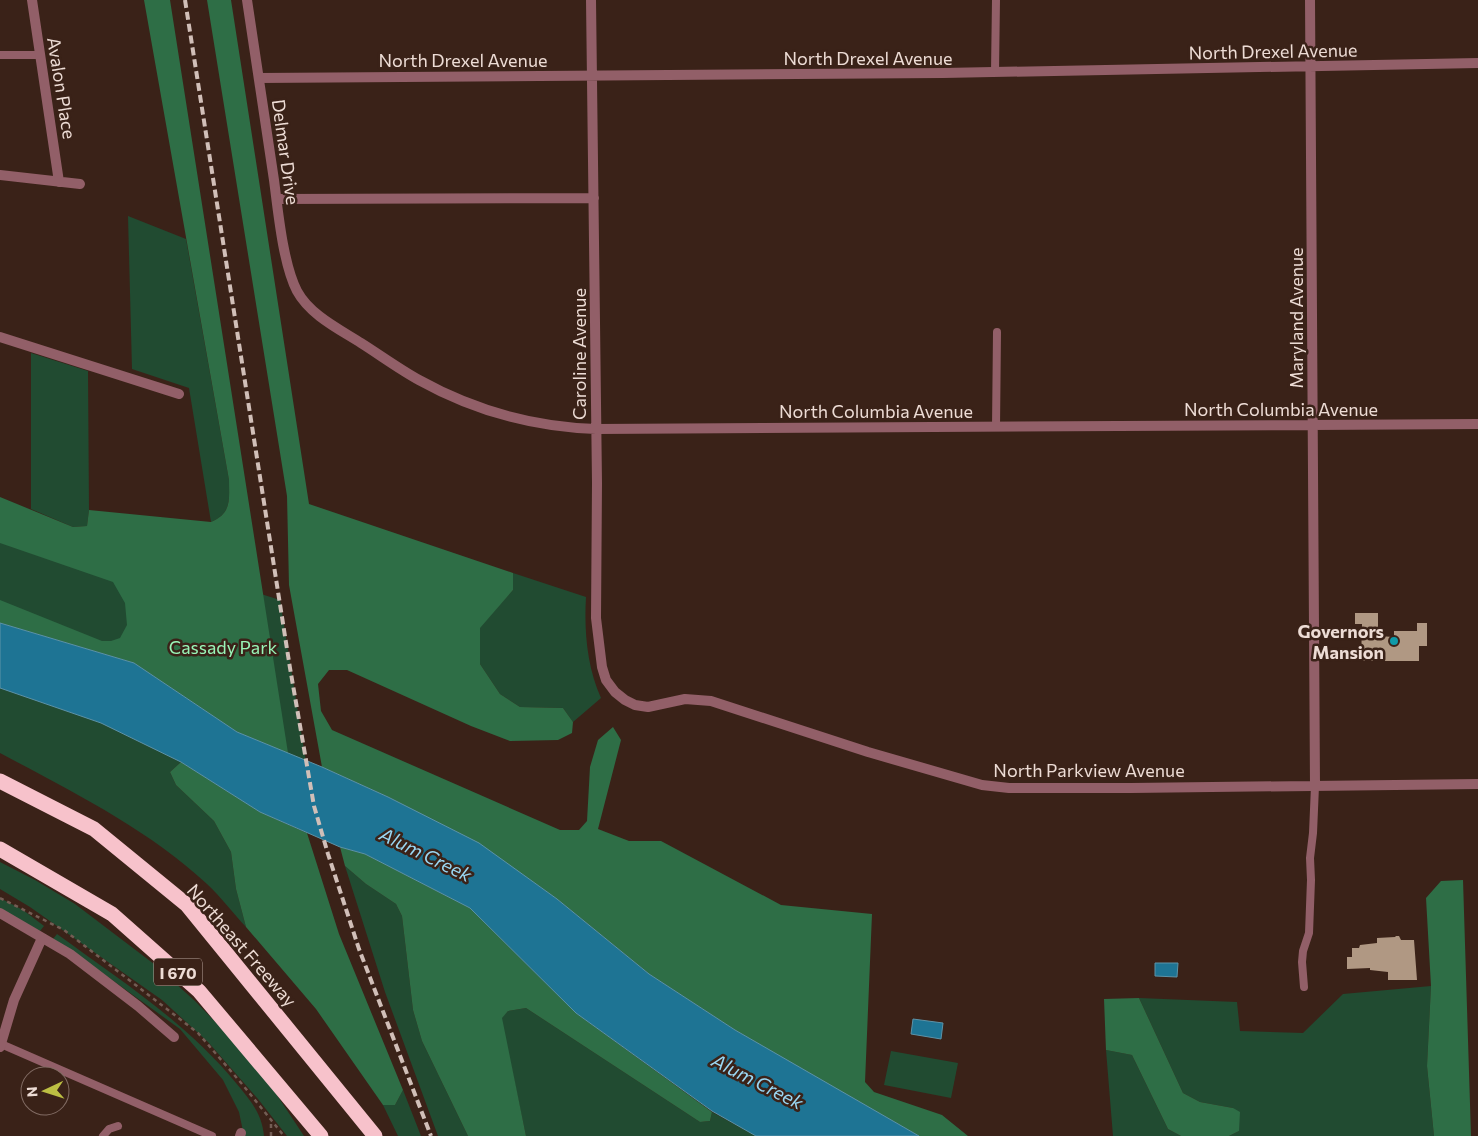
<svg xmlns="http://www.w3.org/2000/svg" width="1478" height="1136" viewBox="0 0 1478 1136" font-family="Commissioner,sans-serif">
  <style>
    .green { fill: #214b31 }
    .forest { fill: #2e6e46 }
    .water { fill: #1e7494; stroke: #5c93a8 }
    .building { fill: #b09883 }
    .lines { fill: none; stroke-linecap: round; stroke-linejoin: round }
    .path { stroke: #735d54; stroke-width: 2.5; stroke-dasharray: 4 4; stroke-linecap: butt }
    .service { stroke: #925f68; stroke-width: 8 }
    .minor { stroke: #925f68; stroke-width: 10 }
    .motorway { stroke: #f7c2cb; stroke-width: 15 }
    .rail { stroke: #d1bfb8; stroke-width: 4; stroke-dasharray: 8 4; stroke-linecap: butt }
    .culture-dot { fill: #0f9aa8; stroke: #3a2218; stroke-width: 2 }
    .labels { text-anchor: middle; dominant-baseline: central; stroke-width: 5; stroke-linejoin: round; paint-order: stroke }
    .shield { fill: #3a2218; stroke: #b7a49c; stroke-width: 1 }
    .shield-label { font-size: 16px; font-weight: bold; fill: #eddcd5 }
    .street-label { font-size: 18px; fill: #eddcd5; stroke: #3a2218 }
    .poi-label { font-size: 18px; font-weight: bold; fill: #eddcd5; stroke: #3a2218; text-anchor: end }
    .park-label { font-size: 18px; fill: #99f4b7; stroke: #3a2218 }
    .water-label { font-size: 19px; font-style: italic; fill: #9ad7f3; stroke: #3a2218 }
  </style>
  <rect width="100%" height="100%" fill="#3a2218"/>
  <path class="green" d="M128,216l58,23 43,241c0,20 3,33 -18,42l-22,-134 -57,-19z
    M31,353l57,18 1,139 -2,16 -14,1 -42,-18z
    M0,511l280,89 26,162 -69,-30 -103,-69 -134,-40z
    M513,573l73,24c-2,34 1,70 15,101l-28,24 -10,-14 -43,-1 -20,-13 -20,-30 -1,-36 34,-38z
    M0,688l101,35 80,39 -11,10 6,13 38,36 17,31 5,37 10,38c-13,-14 -25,-30 -39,-43 -59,-55 -136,-93 -207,-131z
    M0,862l35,18 40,24 79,60 41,37 37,38 35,41 37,56h-17l-29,-37 -50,-57 -46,-42 -132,-93 -30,-18z
    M345,866l21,18 30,20 6,12 11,94 9,31 46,95h-30l-53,-144z
    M0,898l23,12 21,16 -4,5 -40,-22z
    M57,934c63,46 129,88 179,149 14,17 26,30 28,53h-20l-5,-24 -16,-32 -43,-51 -83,-60 -44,-30z
    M1431,986l-4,80 7,70h-205l10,-5 -6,-23 -33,-6 -17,-9 -44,-95 98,4 3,29 63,2 40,-39z
    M526,1008l174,114 10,-1 2,-9 44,24h-230l-25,-118 7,-7z
    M1106,1050l26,5 36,74 13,7h-68z
    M891,1051l67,12 -7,35 -67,-13z
    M403,1090l18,46h-23l-15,-31h12z"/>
  <path class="forest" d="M144,0h26l118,753 -51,-21 -103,-69 -134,-40v-23l102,41h9l9,-3 7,-13 -2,-22 -12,-21 -113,-39v-46l73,30 14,-1 2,-16 122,12c21,-9 18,-22 18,-42z
    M207,0h24l78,504 204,69v17l-33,38v36l20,30 20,13 43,1 10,14 -1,11 -14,7 -48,1 -39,-15 -124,-56h-18l-11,14 3,27 11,19 228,100h19l8,-9 3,-54 8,-27 15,-13 8,13 -23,89 31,12h32l120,64 91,9 -7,168 9,10 68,23 26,21h-49l-88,-50 -96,-56 -86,-56 -92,-75 -78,-55 -91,-47 -66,-30 -33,-182 -2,-89z
    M181,762l79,50 47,21 32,101 64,156 -8,15h-12l-67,-96 -70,-82 -10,-38 -5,-37 -17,-31 -38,-36 -6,-13z
    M340,847l25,7 105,54 106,105 136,99 -2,9 -10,1 -174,-114 -18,3 -6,7 24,118h-58l-46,-95 -9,-31 -11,-94 -6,-12 -30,-20 -21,-18z
    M1463,880l8,256h-37l-7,-70 4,-80 -5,-88 15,-17z
    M1139,998l44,95 17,9 33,6 7,4 -1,19 -10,5h-48l-13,-7 -36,-74 -26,-5 -2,-51z"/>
  <path class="water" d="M0,623l134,40 103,69 85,35 66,30 91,46 78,56 92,75 86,56 184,106h-163l-44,-25 -136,-98 -106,-105 -105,-54 -25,-7 -80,-35 -79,-50 -80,-39 -101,-35z
    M1155,963h23l-1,14 -22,-1z
    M913,1019l30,4 -2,16 -30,-5z"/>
  <path class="building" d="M1355,613h23v23l16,1v-6h23v-8h10v23h-8v15h-58l1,-37h-7z
    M1396,936h3l2,4h13l3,40h-29v-8l-18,-2v-2l-23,1v-12h5v-9h7l1,-3 17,-2v-5l18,-1z"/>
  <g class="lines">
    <path class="path" d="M0,898l64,32 134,103 44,51 42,52
      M271,1136v-15"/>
    <path class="service" d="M0,55h40
      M995,72l1,-72
      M996,427l1,-95
      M1304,987l-2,-25 1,-11 6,-18 2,-53 -1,-22 3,-25 2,-47
      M1,1044l211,92
      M103,1136l6,-7 9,-3"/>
    <path class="minor" d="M32,0l27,182
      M247,0c9,60 18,120 27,180 4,31 9,84 23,111 13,24 42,38 64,52 19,12 38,26 58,37 54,30 115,47 177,49l882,-5
      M591,0l6,483 -1,135 6,49 4,13 9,12 10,8 10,5 13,2 37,-8 26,2 157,51 114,33 27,3h122l347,-4
      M1310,0l5,786
      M259,78l684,-5 535,-10
      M0,175l80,9
      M277,199l317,-1
      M0,337l179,57
      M0,913l70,41 68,52 36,31
      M0,1047l14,-47 28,-62
      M240,1136l1,-3"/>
    <path class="motorway" d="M0,781l94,48 93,76 188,231
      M0,849l112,65 87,77 122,145"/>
    <path class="rail" d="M185,0l105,668 24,138 14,48 31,95 72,187"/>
  </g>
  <circle class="culture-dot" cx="1394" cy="641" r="5"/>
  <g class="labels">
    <rect class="shield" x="154" y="958.5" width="48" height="27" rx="4"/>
    <g class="shield-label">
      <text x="178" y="972">I 670</text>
    </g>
    <g class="street-label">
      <text transform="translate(1273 51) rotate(-1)">North Drexel Avenue</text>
      <text x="868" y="58">North Drexel Avenue</text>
      <text x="463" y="60">North Drexel Avenue</text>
      <text transform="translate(62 88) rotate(81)">Avalon Place</text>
      <text transform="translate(286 152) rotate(82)">Delmar Drive</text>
      <text transform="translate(1296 318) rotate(-90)">Maryland Avenue</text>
      <text transform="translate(579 354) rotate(-90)">Caroline Avenue</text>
      <text x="1281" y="409">North Columbia Avenue</text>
      <text x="876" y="411">North Columbia Avenue</text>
      <text x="1089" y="770">North Parkview Avenue</text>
      <text transform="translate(242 945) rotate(49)">Northeast Freeway</text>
    </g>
    <g class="poi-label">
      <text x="1384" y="631">Governors<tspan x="1384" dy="21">Mansion</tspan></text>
    </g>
    <g class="park-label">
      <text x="223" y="647">Cassady Park</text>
    </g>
    <g class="water-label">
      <text transform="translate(426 854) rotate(26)">Alum Creek</text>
      <text transform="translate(758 1081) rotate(27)">Alum Creek</text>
    </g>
  </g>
  <g transform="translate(45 1091) rotate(266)"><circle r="24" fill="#3a2218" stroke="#826c64"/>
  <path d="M0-4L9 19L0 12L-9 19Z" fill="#bdbf43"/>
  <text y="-8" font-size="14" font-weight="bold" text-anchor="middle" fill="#eddcd5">N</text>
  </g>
</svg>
